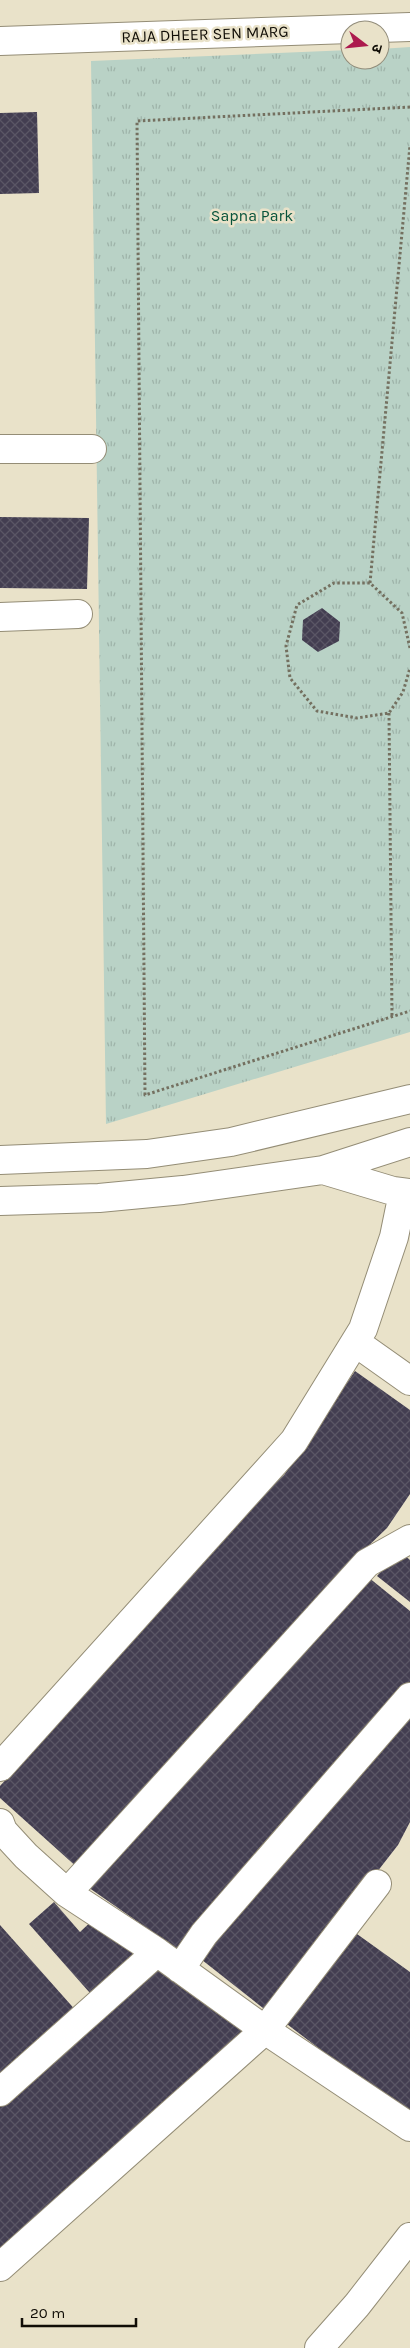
<svg xmlns="http://www.w3.org/2000/svg" width="410" height="2348" viewBox="0 0 410 2348" font-family="Karla,'Noto Sans Devanagari',sans-serif">
  <style>
    .grass { fill: url(#grass-tufts) }
    .building { fill: url(#building-cross-hatch) }
    .lines { fill: none; stroke-linecap: round; stroke-linejoin: round }
    .minor-casing { stroke: #948d76; stroke-width: 30 }
    .tertiary-casing { stroke: #948d76; stroke-width: 30 }
    .path { stroke: #747060; stroke-width: 3; stroke-dasharray: 2.5 2.5; stroke-linecap: butt }
    .minor { stroke: #fff; stroke-width: 28 }
    .tertiary { stroke: #fff; stroke-width: 28 }
    .labels { text-anchor: middle; dominant-baseline: central; stroke-width: 5; stroke-linejoin: round; paint-order: stroke }
    .street-label { font-size: 16px; fill: #100d06; stroke: #e9e2c9 }
    .park-label { font-size: 16px; fill: #07533b; stroke: #e9e2c9 }
  </style>
  <defs>
    <pattern id="grass-tufts" width="24" height="20" patternUnits="userSpaceOnUse" patternTransform="scale(1.25)"><rect width="24" height="20" fill="#b9d2c6"/><path d="M3 7l-1-3M5 7V3M7 7l1-3M15 17l-1-3M17 17v-4M19 17l1-3" fill="none" stroke="#9eb3a9"/></pattern>
    <pattern id="building-cross-hatch" width="8" height="8" patternUnits="userSpaceOnUse" patternTransform="scale(1.25)"><rect width="8" height="8" fill="#433e51"/><path d="M0 0l8 8M0 8l8-8" fill="none" stroke="#5a5665"/></pattern>
  </defs>
  <rect width="100%" height="100%" fill="#e9e2c9"/>
  <path class="grass" d="M410,47v985l-304,92 -15,-1063 259,-11v10h30v-11z"/>
  <path class="building" d="M37,112l2,81 -39,1v-81z
    M0,517l89,1 -2,71 -87,-1z
    M322,608l18,14 -1,19 -21,11 -16,-12 1,-20z
    M355,1371l55,39v84l-23,34 -54,52 -254,289 -79,-71v-12l90,-98 155,-177 39,-36z
    M400,1551l10,9v42l-33,-26z
    M363,1573l47,38v73l-226,270 -99,-69z
    M410,1702v120l-12,23 -130,167 -71,-56z
    M54,1902l26,30 18,-17 42,47 -43,39 -68,-77z
    M0,1925l78,88 -78,71z
    M350,1929l60,43v146l-131,-100z
    M161,1967l95,65 -256,224v-152z"/>
  <g class="lines">
    <g class="minor-casing">
      <path id="minor" d="M0,449h92
        M0,617l78,-3
        M0,1160l147,-6 84,-12 179,-43
        M323,1170l70,21 17,2
        M0,1201l99,-3 84,-8 140,-20 87,-28
        M355,1342l55,39
        M0,1767l294,-326 69,-112 31,-92 9,-44
        M0,1823l3,8 23,25 41,37 90,59 108,78 145,97
        M67,1893l300,-330 43,-24
        M180,1969l24,-35 206,-237
        M0,2092l157,-140
        M0,2267l265,-237 112,-146
        M319,2348l38,-43 53,-68"/>
    </g>
    <g class="tertiary-casing">
      <path id="tertiary" d="M0,41l410,-14"/>
    </g>
    <path class="path" d="M410,107l-273,14 8,974 265,-84
      M370,583l40,-438
      M410,648l-8,-35 -32,-30h-36l-37,22 -11,41 4,32 27,33 40,7 32,-5 14,-21 7,-24
      M389,713l3,304"/>
    <use href="#minor" class="minor"/>
    <use href="#tertiary" class="tertiary"/>
  </g>
  <g class="labels">
    <g class="street-label">
      <text transform="translate(205 34) rotate(-2)">RAJA DHEER SEN MARG</text>
    </g>
    <g class="park-label">
      <text x="252" y="215">Sapna Park</text>
    </g>
  </g>
  <g transform="translate(365 45) rotate(106)"><circle r="24" fill="#e9e2c9" stroke="#928d7b"/>
  <path d="M0-4L9 19L0 12L-9 19Z" fill="#ac1a4e"/>
  <text y="-8" font-size="14" font-weight="bold" text-anchor="middle" fill="#100d06">उ</text>
  </g>
  <path d="M22 2318v8h114v-8" fill="none" stroke="#100d06" stroke-width="2.5"/>
  <text x="30" y="2318" font-size="15" fill="#100d06" stroke="#e9e2c9" stroke-width="4" paint-order="stroke">20 m</text>
</svg>
